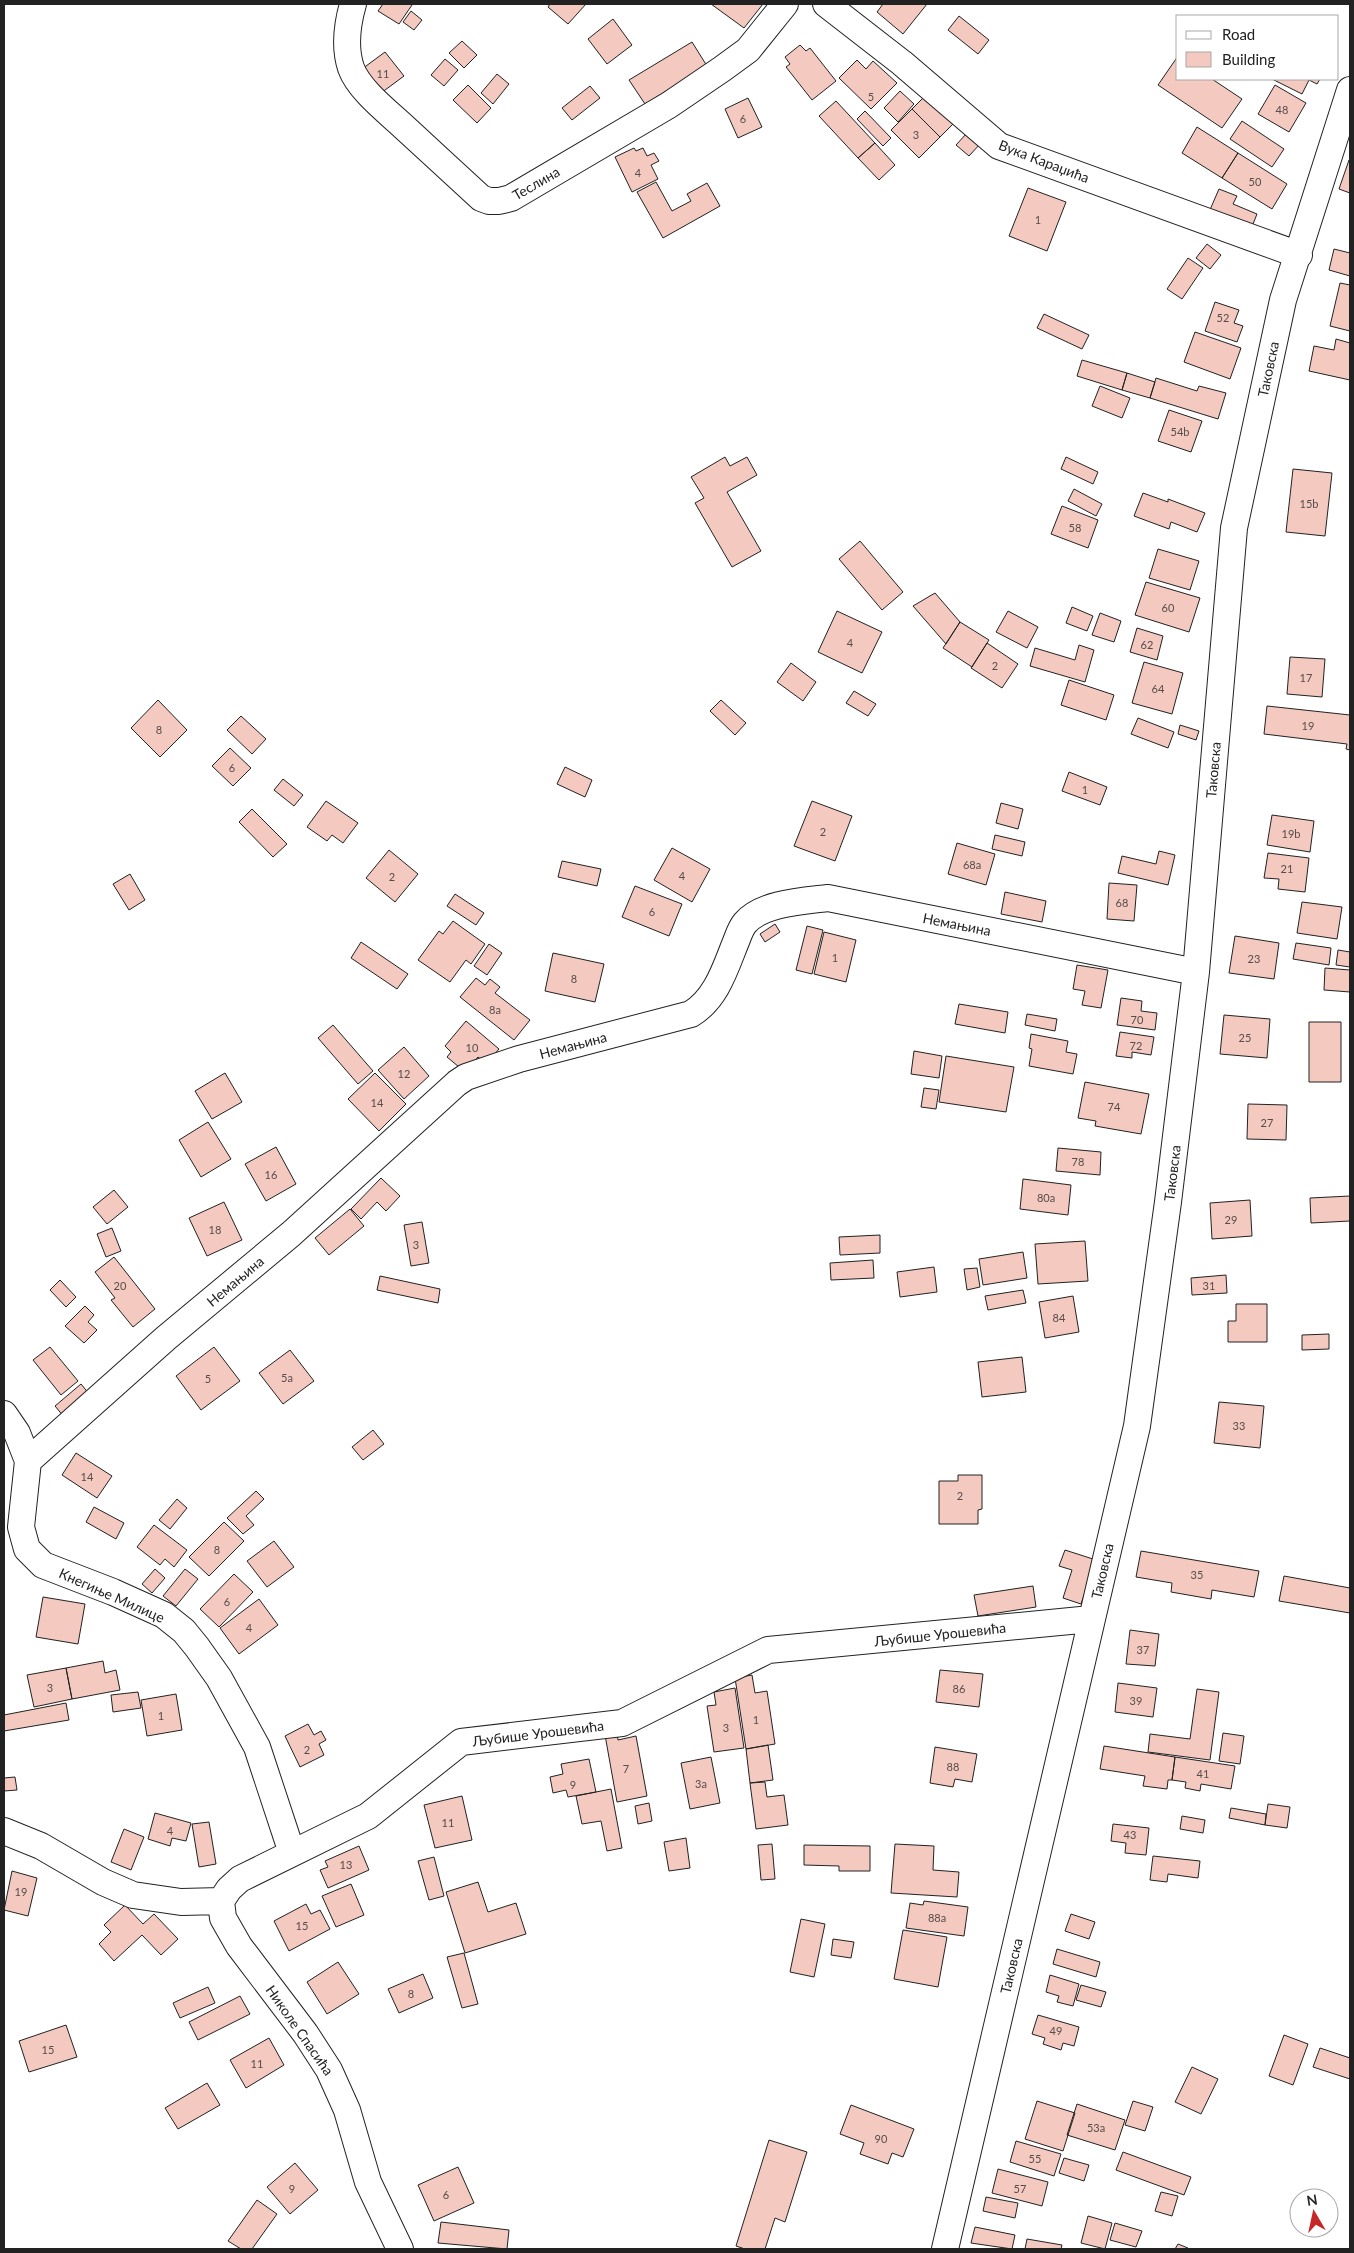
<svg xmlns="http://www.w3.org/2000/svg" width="1354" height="2253" viewBox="0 0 1354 2253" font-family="Lato,sans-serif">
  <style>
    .building { fill: #f3c9c0; stroke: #222 }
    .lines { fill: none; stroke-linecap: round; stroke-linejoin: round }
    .minor-casing { stroke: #222; stroke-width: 28 }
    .minor { stroke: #fff; stroke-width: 26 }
    .labels { text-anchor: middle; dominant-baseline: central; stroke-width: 4; stroke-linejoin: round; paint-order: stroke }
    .number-label { font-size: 11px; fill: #564c4a }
    .street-label { font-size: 14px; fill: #222; stroke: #fff }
  </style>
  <rect width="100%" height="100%" fill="#fff"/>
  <path class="building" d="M383,4h26l3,1 -13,19 -21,-13z
    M550,4h36l-18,20 -20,-17z
    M711,4h52l-19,24z
    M883,4h44l-24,30 -26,-22z
    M411,11l11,9 -8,10 -11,-8z
    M959,16l30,24 -11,14 -30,-24z
    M613,19l19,26 -25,19 -19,-25z
    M462,41l15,14 -13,13 -15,-15z
    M692,42l15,24 -62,38 -16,-24z
    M800,45l6,6 4,-3 26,33 -24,19 -26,-33 4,-3 -5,-7z
    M385,52l19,24 -23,17 -19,-24z
    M1178,56v23h34l30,20 -20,29 -64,-43z
    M445,59l13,11 -14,16 -13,-11z
    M857,60l9,9 7,-8 24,22 -26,26 -32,-31z
    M497,74l12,10 -16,20 -12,-11z
    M1272,79h48l-3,5 -8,-4 -7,14z
    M468,85l23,23 -14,15 -24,-23z
    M1275,85l31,18 -17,29 -31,-18z
    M590,86l10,12 -28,22 -10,-12z
    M900,91l14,13 -16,18 -14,-14z
    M925,96l28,28 -13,13 -28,-28z
    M748,98l14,29 -24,11 -13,-29z
    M836,101l39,42 -17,15 -39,-42z
    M912,109l28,28 -21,21 -28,-28z
    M865,111l26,27 -8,8 -26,-27z
    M1242,121l42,28 -12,18 -42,-28z
    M1197,127l41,26 -16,25 -40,-25z
    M967,133l13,11 -11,12 -13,-11z
    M875,143l20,22 -16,15 -21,-22z
    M634,148l2,3 7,-3 4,8 7,-3 5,8 -8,4 7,14 -26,13 -17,-35z
    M1238,153l49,31 -15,25 -50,-31z
    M1349,160h1v33l-11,-4z
    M656,182l16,29 19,-10 -4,-7 20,-11 13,23 -57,32 -26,-46z
    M1028,188l38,14 -19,49 -38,-15z
    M1219,189l18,7 -4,8 24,10 -6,15 -42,-17z
    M1207,244l14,11 -11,14 -14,-11z
    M1334,249l16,4v23l-21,-6z
    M1188,258l15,10 -21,31 -15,-10z
    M1340,283l10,2v46l-20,-5z
    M1215,302l24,8 -5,13 9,3 -6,16 -32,-11z
    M1044,314l45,21 -7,14 -45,-21z
    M1195,332l46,16 -11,31 -46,-17z
    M1336,339l14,4v37l-41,-9 5,-25 20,4z
    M1082,360l45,13 -5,17 -45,-14z
    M1127,373l28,9 -5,16 -28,-8z
    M1156,378l41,13 2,-5 27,7 -8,26 -68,-21z
    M1100,386l30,12 -8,20 -30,-12z
    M1169,410l33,11 -11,31 -33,-11z
    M725,457l5,9 17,-9 10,18 -30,17 34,59 -29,16 -37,-64 9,-5 -13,-21z
    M1066,457l32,15 -5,12 -32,-15z
    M1293,469l39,4 -7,63 -39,-4z
    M1074,489l28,15 -6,12 -28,-15z
    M1143,493l25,9v-3l37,14 -8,19 -26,-10 -2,7 -35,-13z
    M1062,506l36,14 -10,28 -37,-14z
    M860,541l43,51 -21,18 -43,-51z
    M1158,549l41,12 -9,29 -41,-12z
    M1146,582l54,16 -11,34 -54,-17z
    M935,593l25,29 -14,22 -33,-38z
    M1072,607l21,9 -6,15 -21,-8z
    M837,611l45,21 -20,41 -44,-21z
    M1008,611l30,16 -11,21 -31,-16z
    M1100,613l21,8 -7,21 -22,-7z
    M960,622l29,18 -17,27 -29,-19z
    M1137,628l26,8 -6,24 -27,-8z
    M987,643l31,21 -16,24 -31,-20z
    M1079,645l15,5 -9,32 -55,-16 5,-18 40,12z
    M1290,657l35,2 -3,38 -35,-3z
    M1144,662l39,11 -11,41 -40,-11z
    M791,663l25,19 -13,19 -26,-19z
    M1069,680l45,15 -8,25 -45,-15z
    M854,691l22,13 -8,12 -22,-13z
    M158,700l29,30 -27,27 -29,-29z
    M721,700l25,23 -11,12 -25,-24z
    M1267,706l83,9v35l-4,-1 1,-5 -83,-10z
    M241,716l25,23 -14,15 -25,-24z
    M1138,718l36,14 -6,16 -37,-14z
    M1180,725l19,6 -3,9 -18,-6z
    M230,748l21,20 -18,18 -21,-20z
    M565,767l27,13 -7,17 -28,-13z
    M1069,772l38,15 -7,18 -38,-14z
    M283,779l20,16 -9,11 -20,-16z
    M326,801l32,22 -15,20 -11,-8 -5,6 -20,-14z
    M812,801l40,15 -17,45 -41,-15z
    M1001,803l22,6 -5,20 -22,-6z
    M252,809l35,35 -14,13 -34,-35z
    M1272,815l42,6 -4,31 -43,-7z
    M995,835l30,7 -3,14 -30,-7z
    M957,843l38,11 -9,31 -38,-11z
    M672,848l38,21 -18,33 -38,-22z
    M389,850l29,24 -23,28 -29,-24z
    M1159,851l16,4 -7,30 -50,-12 4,-17 34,8z
    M1268,853l41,5 -4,34 -27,-3 1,-10 -15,-1z
    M562,861l39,8 -4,17 -39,-9z
    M130,874l15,26 -16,10 -16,-26z
    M1109,883l28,2 -3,36 -27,-2z
    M635,886l47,18 -13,32 -47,-19z
    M1005,892l41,9 -4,21 -41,-8z
    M455,894l29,19 -8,12 -29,-19z
    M1302,902l40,5 -5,32 -40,-6z
    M453,921l32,23 -14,20 -5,-4 -16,22 -32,-22 21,-29 4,3z
    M775,924l5,8 -15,10 -5,-8z
    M807,926l16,4 -11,44 -16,-4z
    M824,932l32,8 -10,42 -32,-8z
    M1235,936l44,7 -5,36 -45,-6z
    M361,942l47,32 -11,15 -46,-31z
    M1296,943l35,5 -2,17 -36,-6z
    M489,944l13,9 -15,22 -13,-9z
    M1338,950l12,2v15l-14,-2z
    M553,953l51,11 -9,38 -50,-11z
    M1077,965l31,5 -7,38 -19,-3 3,-14 -12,-2z
    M1325,968l25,2v22l-26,-2z
    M476,978l9,7 5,-6 10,8 -5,6 35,27 -16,20 -54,-43z
    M1121,998l21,3 -1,10 16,2 -2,17 -38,-5z
    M959,1004l49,8 -3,21 -50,-9z
    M1027,1014l30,5 -2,12 -30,-6z
    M1224,1015l46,4 -3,39 -47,-4z
    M466,1021l33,28 -13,15 -8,-7 -13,15 -18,-15 4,-5 -6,-6z
    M1309,1022h32v60h-32z
    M333,1025l40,46 -15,13 -40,-46z
    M1120,1032l34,5 -3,18 -19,-3v6l-16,-2z
    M1031,1034l37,7 -2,11 11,2 -4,20 -44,-8 3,-17 -3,-1z
    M404,1047l25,29 -25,23 -26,-29z
    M914,1051l28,5 -3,22 -28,-4z
    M946,1056l68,11 -8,45 -67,-10z
    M225,1073l17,29 -30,17 -17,-28z
    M375,1073l31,31 -27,27 -31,-32z
    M1085,1082l64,12 -8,40 -46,-8 1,-5 -18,-3z
    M924,1088l15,2 -3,19 -15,-2z
    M1248,1104l39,1 -1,35 -39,-1z
    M208,1122l23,37 -30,18 -22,-37z
    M276,1147l20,37 -30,17 -21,-37z
    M1058,1148l43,4 -1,23 -44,-4z
    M381,1178l19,18 -14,15 -9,-9 -16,17 -10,-10z
    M1023,1179l48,6 -3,30 -48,-6z
    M114,1190l14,17 -21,17 -14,-17z
    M1350,1196v25l-39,2 -1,-25z
    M1250,1200l2,36 -40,3 -2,-36z
    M224,1202l18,38 -35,16 -18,-38z
    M350,1209l14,17 -35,29 -14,-17z
    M422,1222l7,41 -18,3 -7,-41z
    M112,1228l9,23 -15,6 -9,-23z
    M880,1235v18l-40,2 -1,-18z
    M1085,1241l3,40 -50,3 -3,-40z
    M1023,1252l4,26 -44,7 -4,-26z
    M114,1257l41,52 -22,18 -22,-27 4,-2 -20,-26z
    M873,1260l1,18 -43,2 -1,-17z
    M934,1267l3,25 -37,5 -3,-25z
    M977,1268l3,19 -13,3 -3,-21z
    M1226,1275l1,18 -35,2 -1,-17z
    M380,1276l60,13 -2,14 -61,-13z
    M60,1280l16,17 -10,10 -16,-17z
    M1023,1290l3,13 -38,7 -3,-14z
    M1073,1296l6,36 -34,6 -6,-36z
    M1236,1304h31v38h-39v-21h8z
    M85,1306l9,9 -6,7 9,8 -13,13 -19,-17z
    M1329,1334v15l-27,1v-15z
    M50,1347l28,34 -17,14 -28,-35z
    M214,1347l26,34 -39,29 -25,-34z
    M290,1350l24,31 -31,23 -24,-31z
    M1022,1357l4,35 -44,5 -4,-35z
    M81,1384l9,11 -26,22 -9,-11z
    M1219,1402l45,4 -4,42 -46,-5z
    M373,1430l11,14 -21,16 -11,-13z
    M76,1453l36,23 -15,22 -35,-23z
    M958,1475h24v34l-4,1v14h-39v-43h19z
    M256,1491l8,8 -18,17 8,9 -11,9 -16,-16z
    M177,1499l10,9 -17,21 -11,-9z
    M94,1507l30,16 -8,16 -30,-17z
    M224,1522l20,19 -35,35 -20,-19z
    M154,1525l33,25 -13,17 -9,-8 -5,6 -23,-18z
    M274,1541l20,26 -27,20 -20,-26z
    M1065,1550l31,10 -15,44 -18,-6 9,-28 -13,-4z
    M1141,1551l118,20 -5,26 -42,-7 -1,9 -40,-7 1,-9 -36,-6z
    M155,1569l10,9 -13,15 -10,-9z
    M185,1569l13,10 -22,27 -13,-10z
    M234,1574l19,18 -34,35 -19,-18z
    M1284,1576l66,12v25l-71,-12z
    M1033,1586l3,21 -58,9 -4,-21z
    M43,1597l42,7 -7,40 -42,-7z
    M259,1599l19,26 -39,29 -19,-26z
    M1130,1630l29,4 -4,32 -29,-2z
    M103,1661l2,12 11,-3 4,20 -48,9 -6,-31z
    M66,1668l6,31 -38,8 -7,-32z
    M940,1670l43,4 -4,33 -43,-5z
    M752,1675l3,18 12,-2 8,53 -29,5 -11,-71z
    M1118,1683l39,5 -4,29 -38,-5z
    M735,1688l9,60 -30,4 -7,-46 9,-1 -2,-13z
    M1197,1689l22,3 -9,68 -62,-8 2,-18 40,5z
    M138,1692l3,16 -28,4 -2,-17z
    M176,1694l6,36 -35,6 -6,-36z
    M66,1703l3,17 -65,11v-16z
    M308,1724l6,11 7,-4 5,9 -7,4 5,11 -24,12 -15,-31z
    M617,1733l1,7 18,-4 11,60 -30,6 -12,-67z
    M1223,1733l21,3 -4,28 -21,-3z
    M768,1745l5,35 -23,3 -4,-34z
    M1104,1746l71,11 -3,23h-4l-1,9 -24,-3 2,-10 -45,-7z
    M935,1747l42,7 -5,28 -17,-3 -2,8 -23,-4z
    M711,1757l9,46 -30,6 -9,-46z
    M1175,1757l60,9 -4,23 -30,-5 -1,7 -15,-3 1,-6 -14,-2z
    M589,1759l7,33 -28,5 -2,-7 -13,3 -3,-16 13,-3 -2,-10z
    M15,1777l2,13 -13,1v-13z
    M765,1782l2,15 17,-2 4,30 -32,4 -6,-46z
    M611,1789l11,59 -15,3 -6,-30 -19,3 -6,-28z
    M462,1796l10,44 -37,8 -11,-43z
    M649,1803l3,18 -14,3 -3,-18z
    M1268,1804l22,3 -3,21 -22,-3z
    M1231,1808l35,6 -1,11 -36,-7z
    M155,1813l36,10 -5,18 -14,-3 -2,8 -22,-7z
    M1182,1816l23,4 -2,13 -23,-4z
    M209,1822l7,42 -17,3 -7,-43z
    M1113,1824l36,4 -3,27 -21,-2 1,-10 -15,-2z
    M124,1829l20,8 -13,33 -20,-8z
    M686,1838l4,30 -21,3 -5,-29z
    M772,1844l3,35 -14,1 -3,-35z
    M895,1844l39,2 -1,24 26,2 -2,25 -66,-4z
    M804,1845l66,1v25h-31v-5l-35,-1z
    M359,1846l10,24 -41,18 -8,-18 8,-3 -3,-6z
    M1153,1856l47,5 -2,17 -30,-4 -1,8 -17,-2z
    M434,1857l10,39 -15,4 -11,-39z
    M12,1871l25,7 -9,38 -24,-6z
    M478,1882l10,30 28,-9 10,31 -61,19 -19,-61z
    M351,1884l13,31 -28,12 -14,-31z
    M924,1901l44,6 -4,29 -58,-8 4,-25 13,2z
    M306,1904l5,10 9,-4 10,19 -41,22 -15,-30z
    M125,1905l18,19 11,-10 24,25 -17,16 -19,-20 -28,26 -15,-17 12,-12 -7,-7z
    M1071,1914l24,8 -6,17 -24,-8z
    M801,1919l24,5 -11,53 -24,-5z
    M903,1930l44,7 -9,50 -44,-8z
    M833,1939l21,3 -3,16 -20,-3z
    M1057,1949l43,13 -4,15 -43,-13z
    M464,1953l14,51 -16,4 -15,-51z
    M338,1962l21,32 -32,20 -20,-32z
    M423,1974l10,24 -34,15 -11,-24z
    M1050,1975l29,9 -6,22 -16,-4 2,-6 -13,-4z
    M1081,1985l25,7 -5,15 -25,-7z
    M208,1987l7,16 -35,15 -7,-15z
    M240,1996l10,18 -52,26 -9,-18z
    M1038,2015l41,12 -5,19 -11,-3 -2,7 -18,-6 2,-6 -13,-4z
    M66,2025l11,32 -48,15 -10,-31z
    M1284,2035l24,9 -15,41 -24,-9z
    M269,2038l15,27 -38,23 -16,-28z
    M1320,2048l30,10v21l-37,-12z
    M1192,2067l26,12 -17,35 -26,-12z
    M207,2083l13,22 -42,24 -13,-21z
    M1037,2101l38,12 -12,38 -38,-12z
    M1133,2101l20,6 -8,24 -20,-6z
    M1077,2104l48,16 -10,30 -48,-15z
    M851,2105l63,24 -11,28 -11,-4 -4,11 -28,-10 4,-11 -24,-9z
    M769,2140l38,12 -22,70 -10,-4 -10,31h-20l-9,-3z
    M1016,2141l45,13 -7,22 -44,-14z
    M1123,2152l68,25 -7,18 -68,-25z
    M1064,2158l25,7 -5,16 -25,-8z
    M295,2163l23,27 -28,24 -23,-27z
    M458,2167l16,36 -40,18 -16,-36z
    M998,2169l50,13 -6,24 -50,-13z
    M1161,2192l17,4 -6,20 -17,-5z
    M986,2197l32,6 -3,15 -32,-7z
    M257,2200l20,14 -25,35h-11l-13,-8z
    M1088,2216l24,7 -7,26 -24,-6z
    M441,2222l68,8 -2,19 -69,-6z
    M1115,2223l27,8 -6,16 -26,-7z
    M975,2227l40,8 -3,14 -41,-6z
    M1027,2239l35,6 -1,4h-36z
    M1178,2244l10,4 -1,1h-12z"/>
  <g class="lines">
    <g class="minor-casing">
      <path id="minor" d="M353,4c-6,21 -9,43 -2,64 8,22 37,44 54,60 25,23 51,47 76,70l8,3h10l12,-3 158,-93 53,-36 26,-19 37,-46
        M826,4l76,59 97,83 300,109
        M4,1414l13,19 11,28 -7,66 6,22 16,16 70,27 51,23 20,16 13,16 22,31 38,69 35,106
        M28,1461l138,-123 125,-104 166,-151 9,-6 53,-18 172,-45c25,-15 34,-45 44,-70 3,-7 5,-15 10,-21 17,-20 58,-22 83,-25l368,74
        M4,1831l37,15 62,36 30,13 48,7 40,-1 8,-12 11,-10 128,-63 93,-74 161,-19 146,-73 323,-31
        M221,1901l2,17 16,28 66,87 24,37 18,40 21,72 32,67
        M945,2249l192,-823 31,-224 28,-230 38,-444 49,-228 67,-210"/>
    </g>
    <use href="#minor" class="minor"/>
  </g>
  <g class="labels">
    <g class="number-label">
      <text x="383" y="73">11</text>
      <text x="871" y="96">5</text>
      <text x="1282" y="109">48</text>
      <text x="743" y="118">6</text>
      <text x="916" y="134">3</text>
      <text x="638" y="172">4</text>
      <text x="1255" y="181">50</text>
      <text x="1038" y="219">1</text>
      <text x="1223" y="317">52</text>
      <text x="1180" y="431">54b</text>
      <text x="1309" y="503">15b</text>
      <text x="1075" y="527">58</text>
      <text x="1168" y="607">60</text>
      <text x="850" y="642">4</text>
      <text x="1147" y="644">62</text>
      <text x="995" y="665">2</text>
      <text x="1306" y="677">17</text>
      <text x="1158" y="688">64</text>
      <text x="1308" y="725">19</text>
      <text x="159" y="729">8</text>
      <text x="232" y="767">6</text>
      <text x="1085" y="789">1</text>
      <text x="823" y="831">2</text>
      <text x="1291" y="833">19b</text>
      <text x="972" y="864">68a</text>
      <text x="1287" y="868">21</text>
      <text x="682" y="875">4</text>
      <text x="392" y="876">2</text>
      <text x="1122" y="902">68</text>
      <text x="652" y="911">6</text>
      <text x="835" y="957">1</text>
      <text x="1254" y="958">23</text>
      <text x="574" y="978">8</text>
      <text x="495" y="1009">8a</text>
      <text x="1137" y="1019">70</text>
      <text x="1245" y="1037">25</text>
      <text x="1136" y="1045">72</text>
      <text x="472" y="1047">10</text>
      <text x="404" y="1073">12</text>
      <text x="377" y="1102">14</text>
      <text x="1114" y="1106">74</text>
      <text x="1267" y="1122">27</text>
      <text x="1078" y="1161">78</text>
      <text x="271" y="1174">16</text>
      <text x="1046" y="1197">80a</text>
      <text x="1231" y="1219">29</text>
      <text x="215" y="1229">18</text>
      <text x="416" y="1244">3</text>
      <text x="120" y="1285">20</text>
      <text x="1209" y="1285">31</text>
      <text x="1059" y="1317">84</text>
      <text x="287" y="1377">5a</text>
      <text x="208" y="1378">5</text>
      <text x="1239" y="1425">33</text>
      <text x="87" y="1476">14</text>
      <text x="960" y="1495">2</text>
      <text x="217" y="1549">8</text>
      <text x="1197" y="1574">35</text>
      <text x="227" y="1601">6</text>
      <text x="249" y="1627">4</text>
      <text x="1143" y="1649">37</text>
      <text x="50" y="1687">3</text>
      <text x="959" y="1688">86</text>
      <text x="1136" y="1700">39</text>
      <text x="161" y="1715">1</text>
      <text x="756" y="1719">1</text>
      <text x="726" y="1727">3</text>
      <text x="307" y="1749">2</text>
      <text x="953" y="1766">88</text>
      <text x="626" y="1768">7</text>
      <text x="1203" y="1773">41</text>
      <text x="701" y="1783">3a</text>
      <text x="573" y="1784">9</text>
      <text x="448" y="1822">11</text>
      <text x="170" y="1830">4</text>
      <text x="1130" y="1834">43</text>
      <text x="346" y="1864">13</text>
      <text x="21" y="1891">19</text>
      <text x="937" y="1917">88a</text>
      <text x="302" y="1925">15</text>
      <text x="411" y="1993">8</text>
      <text x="1056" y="2030">49</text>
      <text x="48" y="2049">15</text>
      <text x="257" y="2063">11</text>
      <text x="1096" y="2127">53a</text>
      <text x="881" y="2138">90</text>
      <text x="1035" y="2158">55</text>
      <text x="292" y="2188">9</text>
      <text x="1020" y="2188">57</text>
      <text x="446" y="2194">6</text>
    </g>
    <g class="street-label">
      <text transform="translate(1044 161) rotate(21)">Вука Караџића</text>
      <text transform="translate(536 183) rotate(-30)">Теслина</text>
      <text transform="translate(1268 369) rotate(-78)">Таковска</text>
      <text transform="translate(1213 770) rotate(-85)">Таковска</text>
      <text transform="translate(957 924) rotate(11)">Немањина</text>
      <text transform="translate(573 1045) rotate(-15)">Немањина</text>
      <text transform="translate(1172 1173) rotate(-83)">Таковска</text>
      <text transform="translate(235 1281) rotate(-40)">Немањина</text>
      <text transform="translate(1102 1571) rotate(-77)">Таковска</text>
      <text transform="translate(112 1595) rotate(24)">Кнегиње Милице</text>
      <text transform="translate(940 1634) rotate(-6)">Љубише Урошевића</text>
      <text transform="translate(538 1733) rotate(-7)">Љубише Урошевића</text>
      <text transform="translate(1011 1966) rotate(-77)">Таковска</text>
      <text transform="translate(300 2030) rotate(55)">Николе Спасића</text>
    </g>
  </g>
  <rect width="1354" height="2253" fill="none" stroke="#222222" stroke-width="10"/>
  <rect x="1176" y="15" width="162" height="65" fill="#ffffff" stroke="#a7a7a7"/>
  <rect x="1186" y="31" width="25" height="8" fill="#ffffff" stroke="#a7a7a7"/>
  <text x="1222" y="40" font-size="15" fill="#222222">Road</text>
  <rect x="1186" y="52" width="25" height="15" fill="#f3c9c0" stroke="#a7a7a7"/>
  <text x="1222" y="65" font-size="15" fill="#222222">Building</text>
  <g transform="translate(1314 2213) rotate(351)"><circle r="24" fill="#ffffff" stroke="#a7a7a7"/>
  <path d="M0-4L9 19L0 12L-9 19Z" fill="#c62828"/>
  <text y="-8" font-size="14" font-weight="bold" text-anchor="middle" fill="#222222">N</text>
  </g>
</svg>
